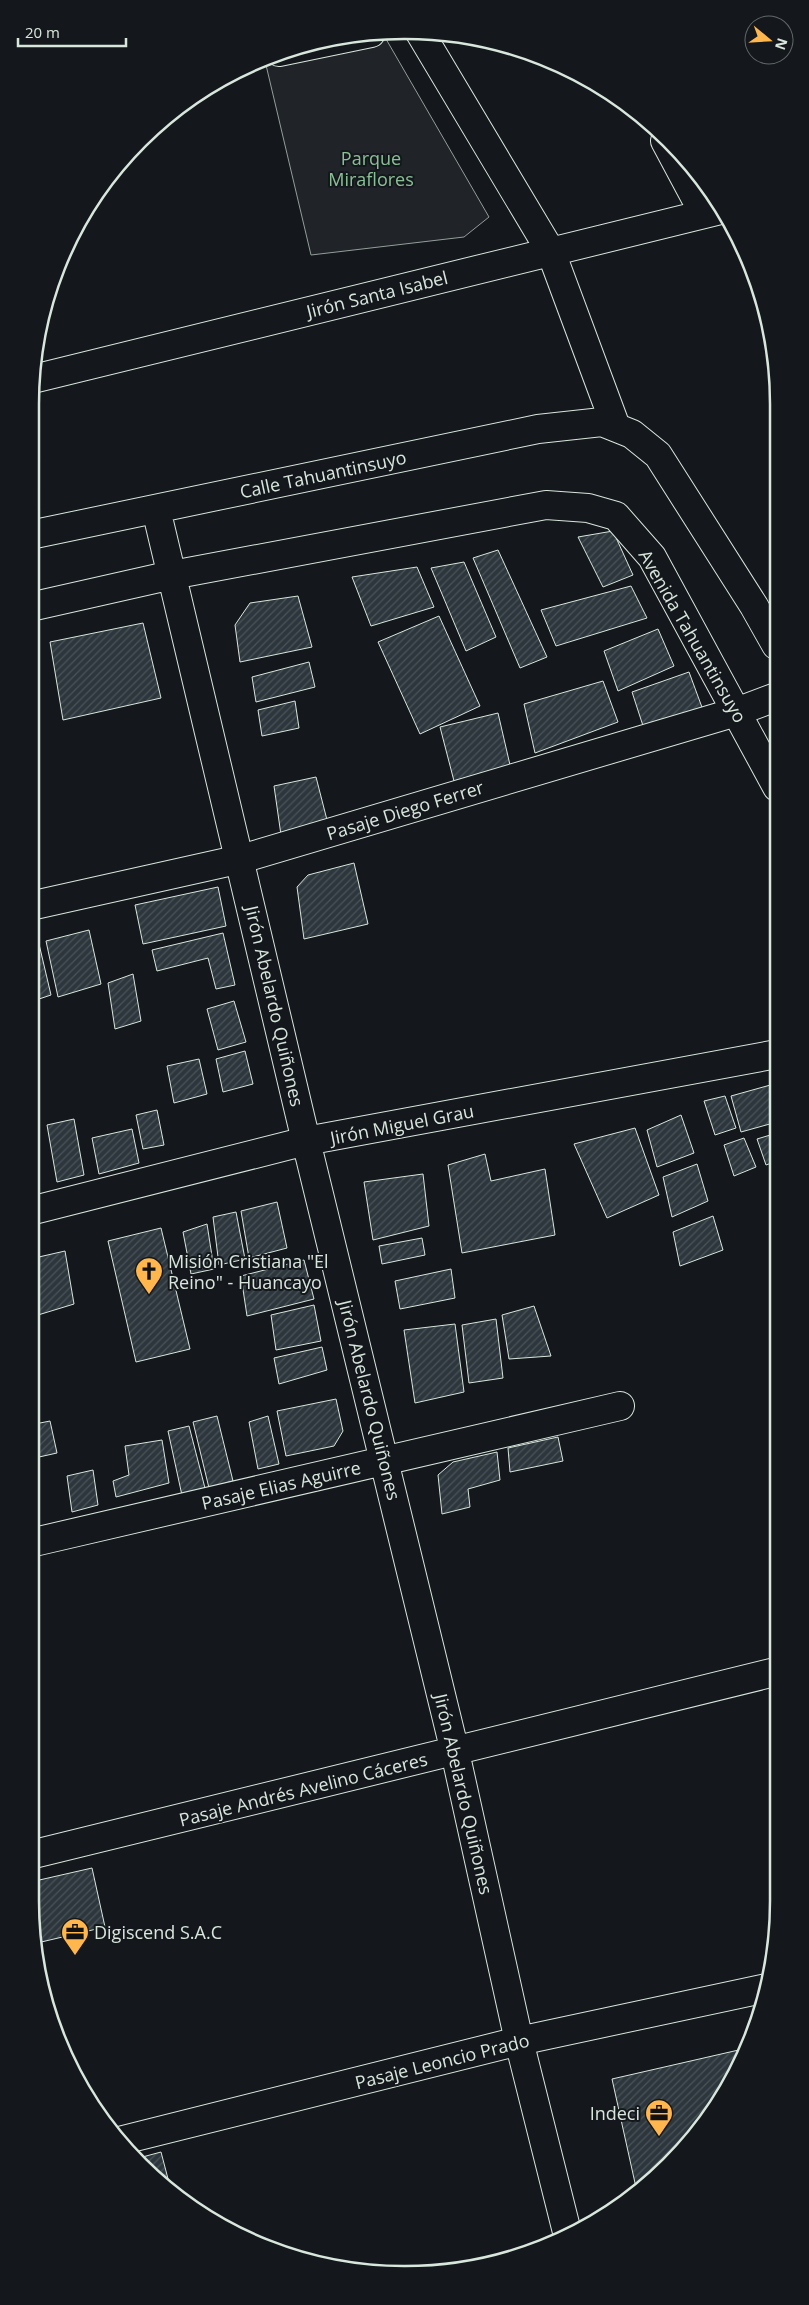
<svg xmlns="http://www.w3.org/2000/svg" width="809" height="2305" viewBox="0 0 809 2305" font-family="'Open Sans',sans-serif">
  <style>
    .park { fill: #202428; stroke: #939e99 }
    .building { fill: url(#building-hatch); stroke: #d8e6dc }
    .lines { fill: none; stroke-linecap: round; stroke-linejoin: round }
    .minor-casing { stroke: #d8e6dc; stroke-width: 30 }
    .minor { stroke: #14181c; stroke-width: 28 }
    .labels { text-anchor: middle; dominant-baseline: central; stroke-width: 4; stroke-linejoin: round; paint-order: stroke }
    .park-label { font-size: 18px; fill: #8ac095; stroke: #14181c }
    .street-label { font-size: 18px; fill: #d8e6dc; stroke: #14181c }
    .poi-label { font-size: 18px; fill: #d8e6dc; stroke: #14181c; text-anchor: start }
    .rim { fill: none; stroke: #d8e6dc; stroke-width: 2.5 }
  </style>
  <defs>
    <pattern id="building-hatch" width="6" height="6" patternUnits="userSpaceOnUse" patternTransform="scale(1.25)"><rect width="6" height="6" fill="#2c363c"/><path d="M-1 1l2-2M0 6l6-6M5 7l2-2" fill="none" stroke="#4a5358"/></pattern>
  </defs>
  <rect width="100%" height="100%" fill="#14181c"/>
  <path class="park" d="M386,39l103,178 -25,20 -153,18 -45,-190z"/>
  <path class="building" d="M613,531l20,44 -30,12 -25,-50z
    M498,550l49,107 -27,11 -47,-110z
    M464,562l32,75 -30,14 -35,-83z
    M417,567l17,40 -63,19 -19,-49z
    M631,586l16,32 -91,28 -15,-36z
    M298,596l14,51 -72,15 -5,-37 15,-22z
    M439,616l41,90 -60,28 -42,-92z
    M143,623l18,75 -98,22 -13,-78z
    M658,629l16,37 -56,25 -14,-40z
    M309,662l6,25 -59,15 -4,-25z
    M689,672l14,38 -57,25 -14,-43z
    M603,681l15,41 -83,31 -11,-49z
    M295,701l4,27 -37,8 -4,-26z
    M498,713l12,52 -56,16 -14,-54z
    M316,777l11,43 -46,15 -7,-49z
    M354,863l14,61 -64,15 -7,-52 11,-12z
    M218,887l8,39 -83,18 -8,-39z
    M89,930l12,54 -43,13 -12,-56z
    M223,933l12,52 -19,4 -8,-31 -51,13 -5,-21z
    M39,944l12,51 -21,7v-56z
    M133,974l8,47 -26,8 -7,-46z
    M234,1001l12,41 -28,8 -11,-41z
    M245,1051l8,33 -30,8 -7,-33z
    M199,1059l8,35 -33,9 -7,-37z
    M774,1084l3,14v24l-36,10 -10,-36z
    M725,1096l11,32 -21,7 -11,-34z
    M157,1110l7,35 -21,4 -7,-34z
    M681,1115l13,38 -37,14 -10,-37z
    M74,1119l10,56 -27,7 -10,-57z
    M635,1128l24,67 -52,23 -33,-74z
    M132,1129l7,34 -40,11 -7,-36z
    M777,1133v28l-11,4 -9,-26z
    M744,1138l12,29 -22,9 -10,-31z
    M30,1149l6,32 -6,1z
    M485,1154l6,27 54,-12 10,66 -93,18 -14,-88z
    M697,1164l11,37 -36,16 -9,-40z
    M423,1174l6,52 -56,14 -9,-58z
    M277,1202l10,46 -38,10 -8,-47z
    M236,1212l9,47 -26,6 -6,-48z
    M713,1216l10,34 -43,16 -7,-34z
    M207,1224l7,45 -23,5 -8,-42z
    M161,1228l29,121 -54,13 -28,-121z
    M422,1238l3,17 -43,9 -3,-18z
    M65,1251l9,53 -36,11 -8,-56z
    M304,1260l10,39 -67,17 -6,-40z
    M451,1269l4,29 -55,11 -5,-28z
    M30,1298l4,20 -4,2z
    M314,1305l7,36 -45,9 -5,-35z
    M534,1306l17,50 -42,3 -7,-44z
    M496,1319l7,59 -34,5 -7,-58z
    M455,1324l9,68 -49,11 -11,-73z
    M322,1347l5,23 -48,14 -5,-26z
    M336,1399l7,32 -9,15 -48,10 -9,-45z
    M217,1416l16,65 -24,7 -16,-66z
    M268,1416l11,48 -21,5 -9,-47z
    M50,1421l7,32 -27,6v-34z
    M189,1426l17,66 -23,8 -15,-69z
    M558,1437l5,24 -53,11 -2,-24z
    M162,1440l7,43 -53,14 -3,-16 16,-6 -4,-29z
    M497,1452l3,28 -32,9 2,18 -28,7 -4,-39 15,-13z
    M93,1470l5,35 -26,7 -5,-36z
    M92,1868l13,59 -68,16 -7,-43v-10l5,-9z
    M743,2049l-27,60 -46,56 -33,27 -25,-113z
    M161,2152l11,42 -37,-35z"/>
  <g class="lines">
    <g class="minor-casing">
      <path id="minor" d="M419,31l132,221 65,175
        M279,52l92,-19
        M665,141l39,73
        M33,379l688,-169
        M156,509l150,632 149,611 64,289 48,191
        M30,535l508,-106 64,-7 30,12 26,21 96,151 22,39
        M30,607l142,-32 374,-70 42,3 28,8 36,41 125,230
        M30,906l211,-47 495,-147 40,-15
        M30,1211l276,-70 471,-87
        M30,1543l590,-137
        M30,1855l749,-184
        M119,2141l400,-100 248,-53"/>
    </g>
    <use href="#minor" class="minor"/>
  </g>
  <defs>
    <g id="church-pin" transform="scale(1.4375)"><path d="M0 17L-7.5 6A9.5 9.5 0 1 1 7.5 6Z" fill="#ffb74d" stroke="#14181c"/><path d="M-1.2-6h2.4v3.5h3.3v2.4h-3.3V6h-2.4V-.1h-3.3v-2.4h3.3Z" fill="#111"/></g>
    <g id="office-pin" transform="scale(1.4375)"><path d="M0 17L-7.5 6A9.5 9.5 0 1 1 7.5 6Z" fill="#ffb74d" stroke="#14181c"/><path d="M-6-3h4V-5.5h4V-3h4V5H-6ZM-1-4.5V-3h2v-1.5ZM-6 0V1H6V0Z" fill="#111"/></g>
  </defs>
  <g fill-rule="evenodd">
    <use href="#church-pin" x="149" y="1271"/>
    <use href="#office-pin" x="75" y="1932"/>
    <use href="#office-pin" x="659" y="2113"/>
  </g>
  <g class="labels">
    <g class="park-label">
      <text x="371" y="158">Parque<tspan x="371" dy="21">Miraflores</tspan></text>
    </g>
    <g class="street-label">
      <text transform="translate(377 294) rotate(-14)">Jirón Santa Isabel</text>
      <text transform="translate(323 474) rotate(-12)">Calle Tahuantinsuyo</text>
      <text transform="translate(693 636) rotate(60)">Avenida Tahuantinsuyo</text>
      <text transform="translate(405 810) rotate(-17)">Pasaje Diego Ferrer</text>
      <text transform="translate(275 1006) rotate(77)">Jirón Abelardo Quiñones</text>
      <text transform="translate(402 1124) rotate(-11)">Jirón Miguel Grau</text>
      <text transform="translate(370 1400) rotate(76)">Jirón Abelardo Quiñones</text>
      <text transform="translate(281 1485) rotate(-13)">Pasaje Elias Aguirre</text>
      <text transform="translate(303 1789) rotate(-14)">Pasaje Andrés Avelino Cáceres</text>
      <text transform="translate(464 1794) rotate(77)">Jirón Abelardo Quiñones</text>
      <text transform="translate(442 2061) rotate(-14)">Pasaje Leoncio Prado</text>
    </g>
    <g class="poi-label">
      <text x="168" y="1261">Misión Cristiana "El<tspan x="168" dy="21">Reino" - Huancayo</tspan></text>
      <text x="94" y="1932">Digiscend S.A.C</text>
      <text x="640" y="2113" text-anchor="end">Indeci</text>
    </g>
  </g>
  <path d="M0 0H809V2305H0ZM404 39H405A365 365 0 0 1 770 404V1901A365 365 0 0 1 405 2266H404A365 365 0 0 1 39 1901V404A365 365 0 0 1 404 39Z" fill="#14181c" fill-rule="evenodd"/>
  <path class="rim" d="M404 39H405A365 365 0 0 1 770 404V1901A365 365 0 0 1 405 2266H404A365 365 0 0 1 39 1901V404A365 365 0 0 1 404 39Z"/>
  <g transform="translate(769 40) rotate(108)"><circle r="24" fill="#14181c" stroke="#626a69"/>
  <path d="M0-4L9 19L0 12L-9 19Z" fill="#ffb74d"/>
  <text y="-8" font-size="14" font-weight="bold" text-anchor="middle" fill="#d8e6dc">N</text>
  </g>
  <path d="M18 38v8h108v-8" fill="none" stroke="#d8e6dc" stroke-width="2.5"/>
  <text x="25" y="38" font-size="15" fill="#d8e6dc" stroke="#14181c" stroke-width="4" paint-order="stroke">20 m</text>
</svg>
